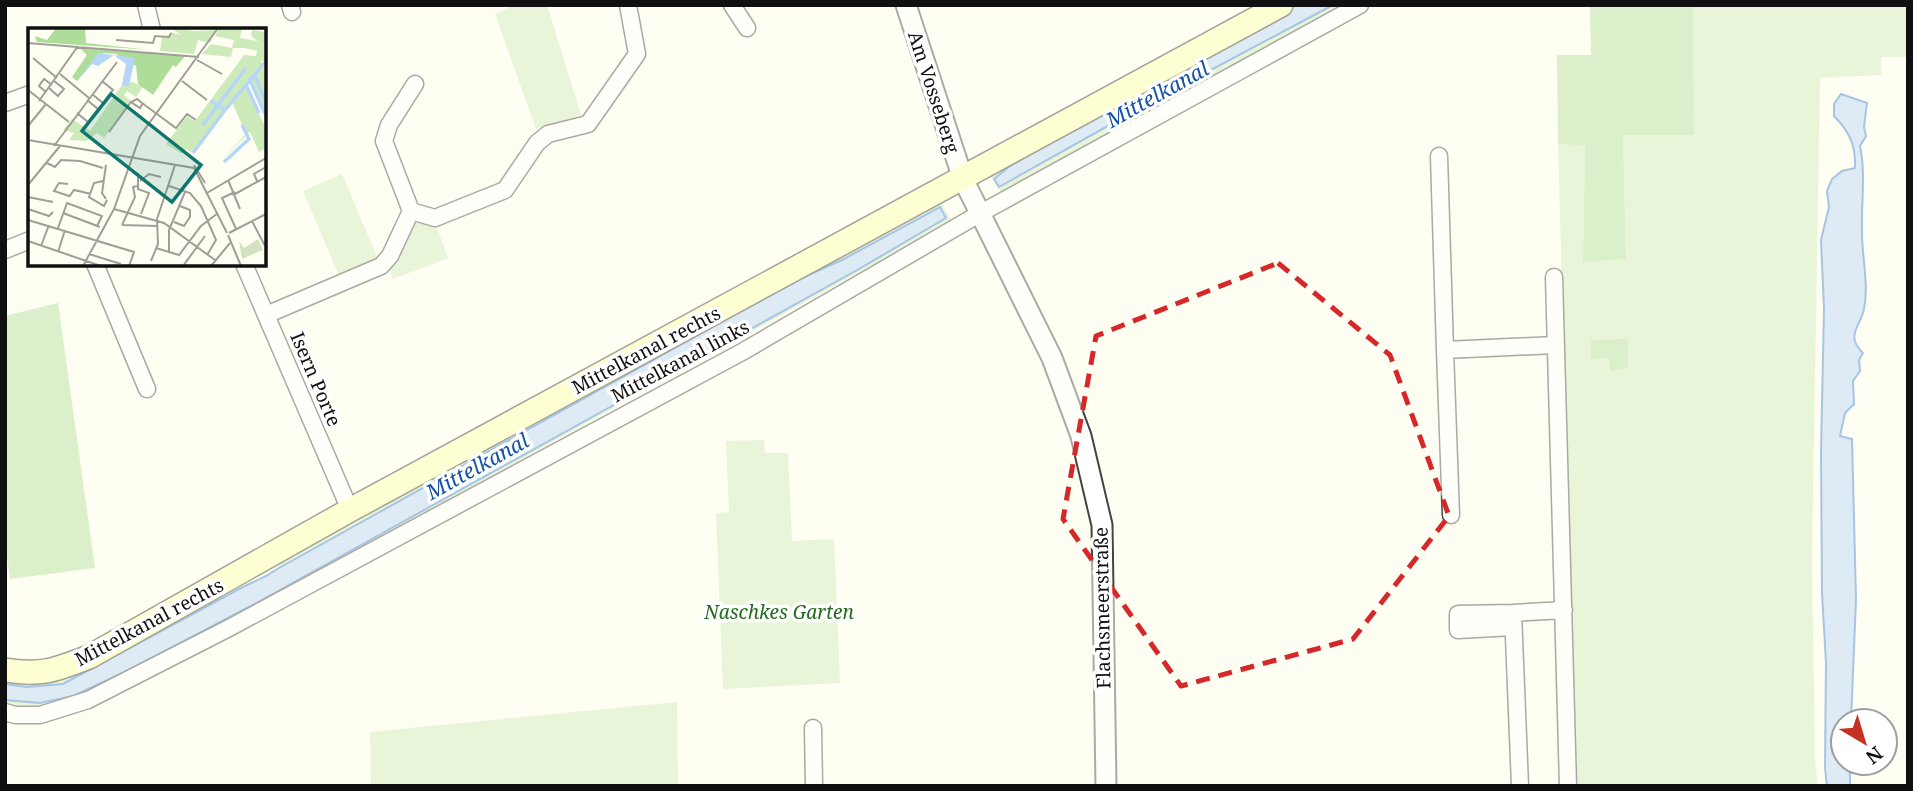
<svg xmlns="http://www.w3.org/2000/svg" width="1913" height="791" viewBox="0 0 1913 791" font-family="'Noto Serif',serif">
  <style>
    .green { fill: #cdebba }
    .forest { fill: #aedd99 }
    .water { fill: #b6d6f8; stroke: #3b80d1; stroke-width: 2 }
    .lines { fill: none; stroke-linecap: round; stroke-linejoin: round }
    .minor-casing { stroke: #434343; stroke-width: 19 }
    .tertiary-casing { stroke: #434343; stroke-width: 23 }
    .secondary-casing { stroke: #323232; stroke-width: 26 }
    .minor { stroke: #fff; stroke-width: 16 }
    .tertiary { stroke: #fff; stroke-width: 19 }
    .secondary { stroke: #fdffae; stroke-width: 23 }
    .marked { fill: none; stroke: #d62828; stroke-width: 5; stroke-dasharray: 14 9; stroke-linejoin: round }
    .labels { text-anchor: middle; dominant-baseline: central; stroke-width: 7; stroke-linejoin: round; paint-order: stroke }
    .street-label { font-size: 19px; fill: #101010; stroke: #fff }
    .park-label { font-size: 19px; font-style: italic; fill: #226b1d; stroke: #fff }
    .water-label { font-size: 21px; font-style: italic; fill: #1452a7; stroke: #fff }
    .inset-river { fill: none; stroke: #b6d6f8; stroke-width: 3.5 }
    .inset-road { fill: none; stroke: #9f9f98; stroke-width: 2 }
    .view { fill: #0f766e; fill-opacity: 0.15; stroke: #0f766e; stroke-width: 3.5 }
    .inset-edge { fill: none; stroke: #101010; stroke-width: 3.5 }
  </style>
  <rect width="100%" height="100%" fill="#fffef3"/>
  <path class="green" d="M514,5h33l34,110 -45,14 -41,-115z
    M1291,5h57l-347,188 -10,-17 6,-5z
    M1693,5h215v52h-27v18l-61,3 -8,481 3,200 3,27h-242l-18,-642h27l-2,117 43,-2 -3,-124h71z
    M342,174l36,85 -39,17 -36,-85z
    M941,202l11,19 -586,324 -138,79 -152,74 -38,9h-19l-14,-3v-27l9,2 209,-88 3,4 27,-15 2,2 24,-16 -2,-4z
    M417,219l18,3 13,36 -55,21 -4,-10 8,-7z
    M764,440l1,13h23l4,88 42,-2 6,144 -117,6 -7,-176 13,-1 -3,-71z
    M677,702l1,84h-307l-1,-54z"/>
  <path class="forest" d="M1590,5h103l1,130h-71l3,124 -43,3 2,-117 -27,-1 -1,-89h34z
    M58,303l37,265 -85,11 -5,-38v-225z
    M1628,339v29l-18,3 -1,-13 -18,1v-19z"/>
  <path class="water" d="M1296,5h37l-186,99 -148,83 -5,-8 16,-13 126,-74z
    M1841,94l26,9 -3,24 2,9 -6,10c6,28 1,58 2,87 0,25 7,51 2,76 -4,18 -19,27 -1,44l-4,7 1,11 -7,10 1,23 -9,9 -5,23 12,3 4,160 -5,122h-8v42h7v23h-23l-2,-18 1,-105 -4,-70 -1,-142 3,-142 -3,-69 8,-33 -2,-16 5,-12 10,-8 13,-3c1,-22 -5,-36 -21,-52v-12z
    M940,207l6,11 -87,51 -599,332 -131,69 -56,26 -33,7 -35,-3v-16l22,3 36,-3 178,-96 25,-12 13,-8 516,-287 47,-21z"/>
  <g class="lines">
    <g class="minor-casing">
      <path id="minor" d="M146,5l6,25
        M290,5l2,7
        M732,5l15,23
        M5,103l25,-9
        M1439,156l6,194 110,-5
        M411,211l24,7 70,-28 32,-47 11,-9 40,-10 49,-70 -9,-49
        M5,250l25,-10
        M95,264l52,125
        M244,264l106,246
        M1554,277l14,509
        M266,315l115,-49 9,-10 21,-45 -27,-70 5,-16 26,-41
        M1445,350l6,165
        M1513,613l-55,1v16l55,-3
        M5,712l10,3h25l48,-15 141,-72 513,-276 237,-138 381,-209
        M813,728l1,58
        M1520,786l-7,-173 51,-3"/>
    </g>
    <g class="tertiary-casing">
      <path id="tertiary" d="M906,5l57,174 89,179 29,78 21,89 4,261"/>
    </g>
    <g class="secondary-casing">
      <path id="secondary" d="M5,670c36,6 51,0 84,-13l261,-147 931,-505"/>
    </g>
    <use href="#minor" class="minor"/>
    <use href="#tertiary" class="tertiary"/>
    <use href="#secondary" class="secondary"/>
  </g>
  <path d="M0 0H1913V791H0ZM1278,263l112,92 59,161 -96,123 -172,47 -118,-167 33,-183z" fill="#fffef3" fill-opacity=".55" fill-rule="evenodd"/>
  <path class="marked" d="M1278,263l112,92 59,161 -96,123 -172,47 -118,-167 33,-183z"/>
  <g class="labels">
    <g class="street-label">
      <text transform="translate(934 92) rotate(72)">Am Vosseberg</text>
      <text transform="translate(646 350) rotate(-28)">Mittelkanal rechts</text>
      <text transform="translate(680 361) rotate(-28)">Mittelkanal links</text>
      <text transform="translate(316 379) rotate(67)">Isern Porte</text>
      <text transform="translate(1102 608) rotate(-91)">Flachsmeerstraße</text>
      <text transform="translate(149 622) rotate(-28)">Mittelkanal rechts</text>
    </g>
    <g class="park-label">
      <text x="779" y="612">Naschkes Garten</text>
    </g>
    <g class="water-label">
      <text transform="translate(1157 94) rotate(-29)">Mittelkanal</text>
      <text transform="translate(477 466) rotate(-29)">Mittelkanal</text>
    </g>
  </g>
  <g transform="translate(28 28)">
    <rect width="238" height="238" fill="#fffef3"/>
    <path d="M143,0l25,3 20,-1 -6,13 -12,-3 -4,14 -34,-3 2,-14 7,1 2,-6 10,3zM191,0l23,1 -2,9 18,3 -7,-5 1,-6 14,2v29h-5l5,12v43l-17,-37 -4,4 21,46v19l-7,4 -9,-20 -30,29 26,-27 -14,-32 -39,51 -7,-4 -4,5 -16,-10 21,-28 8,5 49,-66 12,1 1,-5 -12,-3h-12l-2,9 -29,-3 9,-10 21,4 2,-8 -19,-4zM104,54l11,5 -7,10 -9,-6 -3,4 7,6 -27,37 -7,-5 -11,8 -17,-1 5,-7 -11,-3 9,-11 18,12 32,-46z" fill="#cdebba"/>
    <path d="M28,0l29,1 1,14 64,7 -113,-8 -2,-6 12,4zM52,20l105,8 -9,11 -3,-2 -20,30 -15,-11 -2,-18 -20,-12 -12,-1 -11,8 -16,20 -5,-4 15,-22z" fill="#aedd99"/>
    <path d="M230,211l5,11 -21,9 -3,-18 5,7z" fill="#d3e3c2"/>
    <path d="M70,25l37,5 -6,28 -7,-1 4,-21 -12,-9 -16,11 -6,-2 -17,20z" fill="#b6d6f8"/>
    <path class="inset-river" d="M226,46l12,28M221,50l17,38M218,57l13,28M198,81l40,-48M175,97l43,-57M165,125l32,-43 -14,-9M196,134l25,-23 -7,-14"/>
    <path class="inset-road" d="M88,12l37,3 2,-7 14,1 2,-4M0,15l171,14M5,30l24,20M169,32l25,14M32,46l29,24M154,53l25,19M21,60l9,8 6,-7 -10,-8M0,62l41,32M18,64l-7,-6 5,-7 8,6M64,66l11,9 10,-13 -11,-9M11,73l39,-55M115,75l-3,5 -9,-6 6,-3 9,7 11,8 19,14 11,-14 9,6M49,85l11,9 10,-13 -11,-9M0,98l18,-22M81,104l22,-30M0,112l166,28 33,65M26,118l63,-84M19,135l8,4 6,-7 19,1 23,7M78,137l-4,28 4,6M166,137l11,18M110,145v16l11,4 -8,21M200,152l12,29M75,153l-9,2 -5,14 15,9 3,-6M112,153l9,-7 12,3M229,153l-3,-7 12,-7M40,156l-9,-1 -5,8 15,5M0,157l32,-39M141,158l21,7 11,13 15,34 -9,15M207,164l-13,6 14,31M179,165l59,-35M207,166l31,-17M0,169l25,5M41,169l5,-7 17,4M0,181l21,7 4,-4M86,181l50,14 51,37M35,185l37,14M129,191l18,-54M0,192l106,32 -5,14M224,193l13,25M146,194l10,4 6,-9v-7l-10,-4M94,197l13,-28 -2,-10 4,-1M94,197l35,1M30,200l9,-25 35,13 -5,10M201,205l37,-19M200,207l13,31M0,213l73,25M13,218l8,-21M128,220l23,7 22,-29 17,-13M30,224l7,-22M141,225v-23l16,-38M61,226l32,10M123,233l7,-17 -1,-25M55,238l31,-57 26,-73 78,-108M155,238l22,-30M183,238l19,-23"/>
    <path class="view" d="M83,66l90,71 -29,37 -90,-71z"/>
    <rect width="238" height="238" class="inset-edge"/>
  </g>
  <rect width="1913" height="791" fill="none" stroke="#101010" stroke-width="14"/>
  <g transform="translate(1864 742) rotate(142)"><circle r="33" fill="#ffffff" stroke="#9f9f9f" stroke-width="2"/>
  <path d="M0-5L12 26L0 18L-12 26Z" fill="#c53223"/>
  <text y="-10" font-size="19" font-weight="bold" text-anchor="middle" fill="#101010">N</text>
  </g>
</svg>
